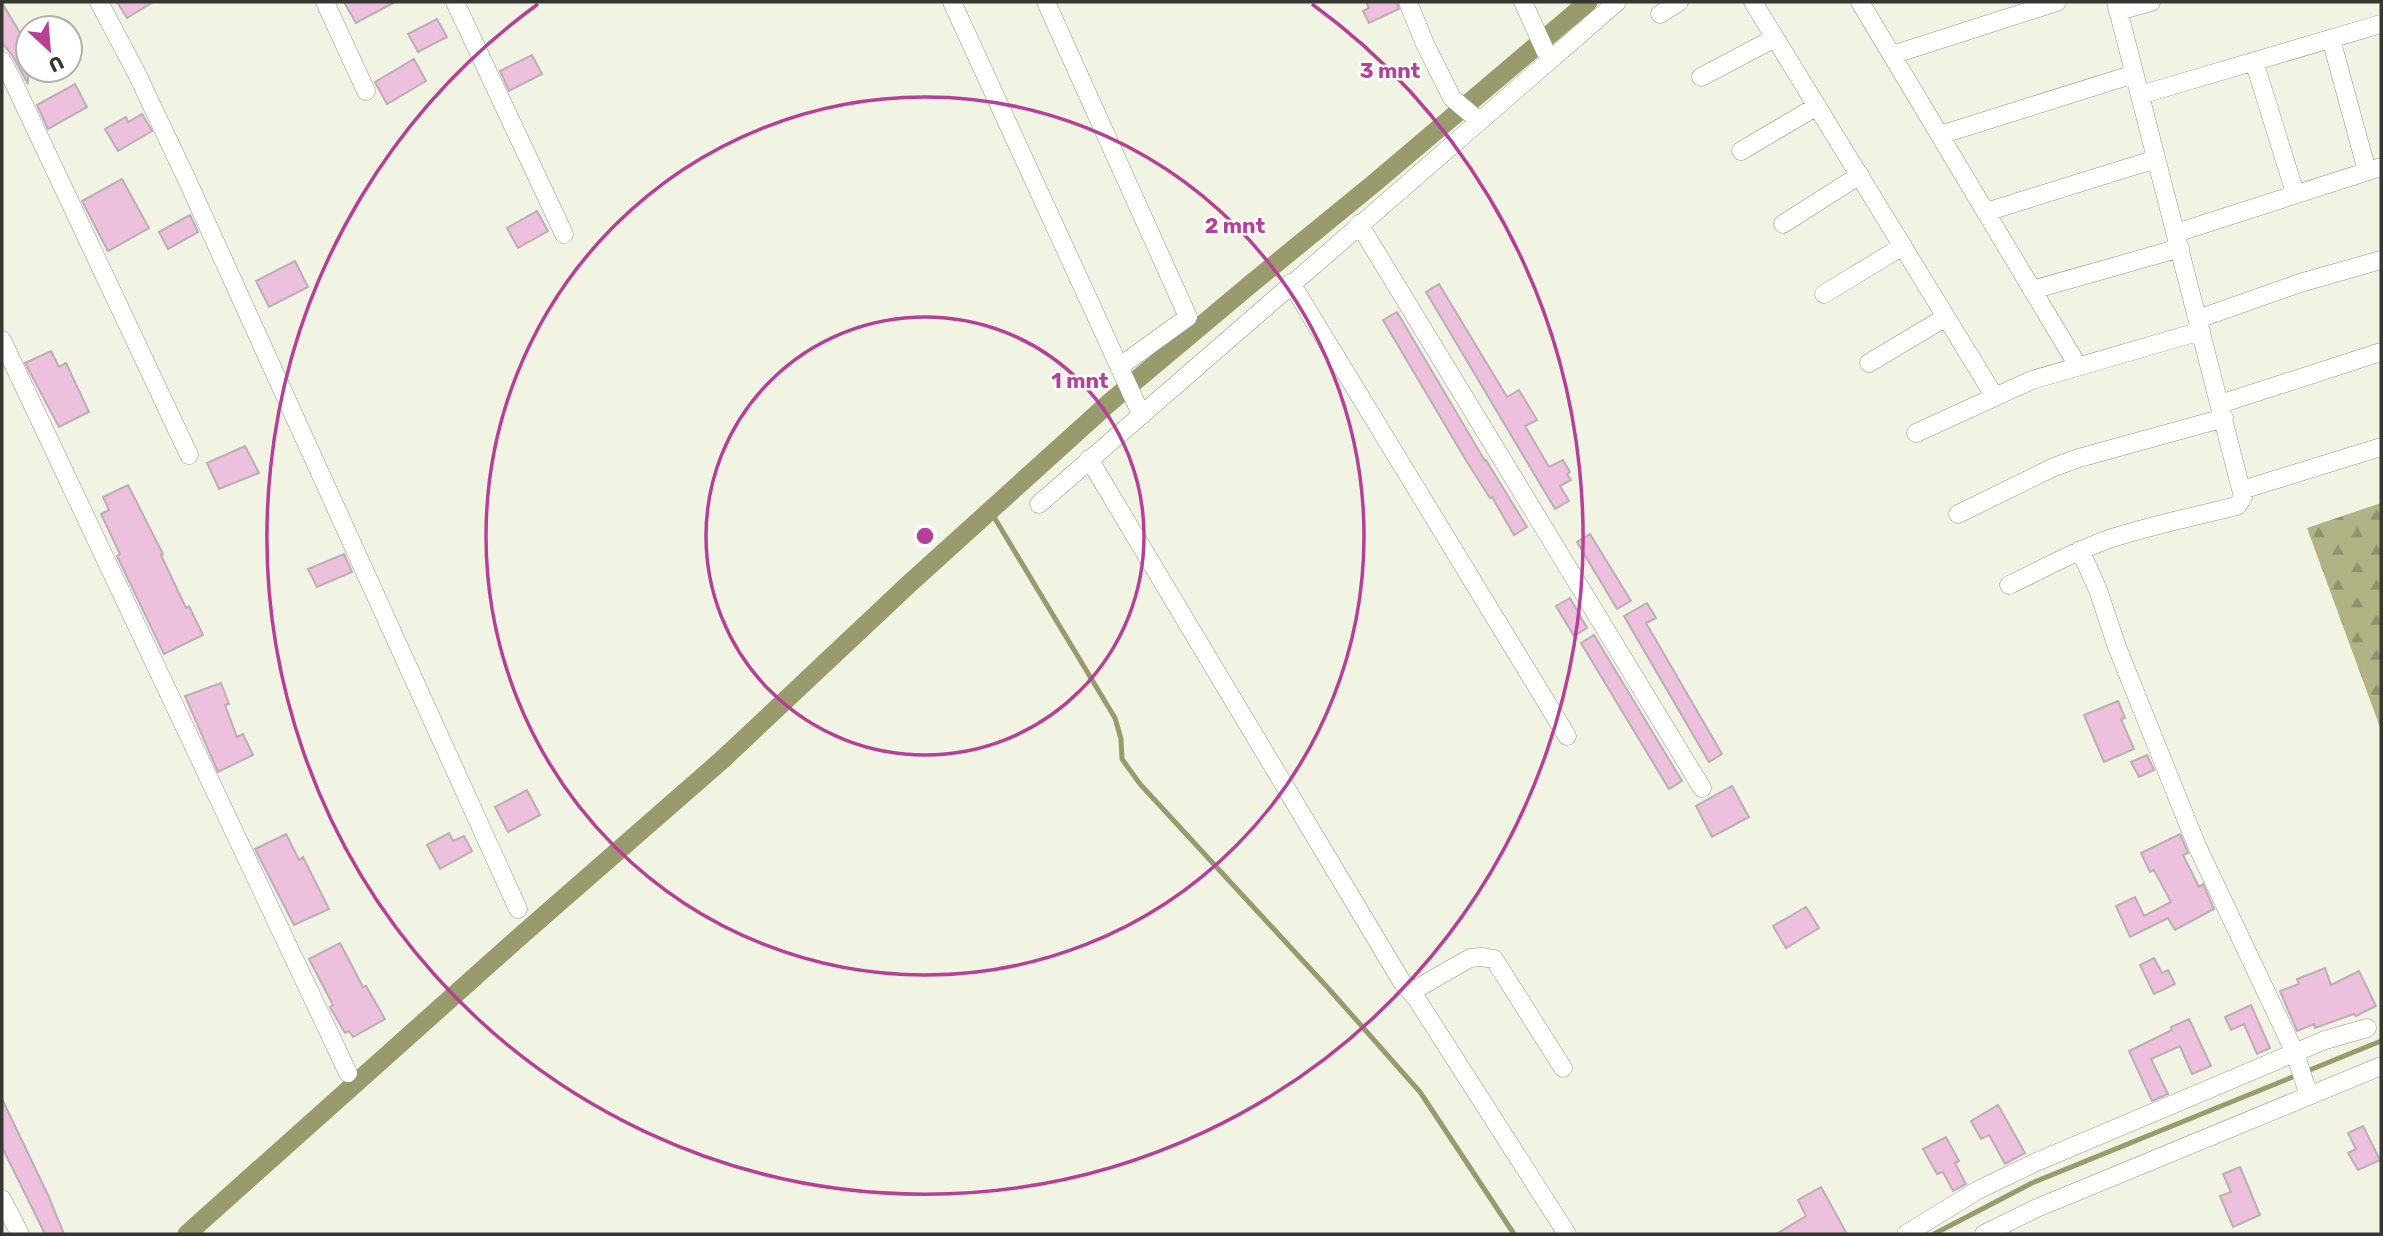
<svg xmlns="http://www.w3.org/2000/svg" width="2383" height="1236" viewBox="0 0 2383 1236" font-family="Rubik,sans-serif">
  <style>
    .forest { fill: url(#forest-firs) }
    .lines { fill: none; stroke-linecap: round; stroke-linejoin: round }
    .stream { stroke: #999b6d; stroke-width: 5 }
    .canal { stroke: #999b6d; stroke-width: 19 }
    .building { fill: #edc0dd; stroke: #bcadb7; stroke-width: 2 }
    .minor-casing { stroke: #949686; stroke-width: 19 }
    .minor { stroke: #fff; stroke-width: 18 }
    .ring { fill: none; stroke: #b64098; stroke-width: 3.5 }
    .centre { fill: #b64098; stroke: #fff; stroke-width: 3.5 }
    .ring-label { font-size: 21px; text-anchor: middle; font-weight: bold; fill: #b64098; stroke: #fff; stroke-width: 5; stroke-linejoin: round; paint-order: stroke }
  </style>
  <defs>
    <pattern id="forest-firs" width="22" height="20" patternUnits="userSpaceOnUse" patternTransform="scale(1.75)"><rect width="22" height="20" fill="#b1b384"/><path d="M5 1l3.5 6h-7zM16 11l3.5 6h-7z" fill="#91926d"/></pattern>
  </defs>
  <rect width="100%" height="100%" fill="#f2f4e3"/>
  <path class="forest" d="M2381,503v227l-74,-202z"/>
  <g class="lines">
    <path class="stream" d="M991,512l124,206 6,21 1,20 18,25 188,204 92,104 94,142
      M1934,1234l98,-51 349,-142"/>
    <path class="canal" d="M187,1234l329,-294 207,-181 186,-175 200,-181 143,-120 120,-98 216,-183"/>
  </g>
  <path class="building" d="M117,2h36l-26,16z
    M344,2h51l-39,21z
    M1366,2h31l2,7 -30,14 -6,-12 6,-3z
    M2,3l26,43v38l-16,-29 -10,-12z
    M437,19l10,18 -29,15 -10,-18z
    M532,55l10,19 -33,17 -9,-20z
    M414,59l12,22 -39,23 -12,-22z
    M75,84l12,23 -39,22 -11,-24z
    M142,114l10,17 -34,20 -13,-22 21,-12 2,5z
    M122,179l27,49 -41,23 -26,-50z
    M537,211l11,20 -30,17 -11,-20z
    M190,215l8,17 -30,17 -9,-17z
    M295,261l13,26 -39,20 -13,-26z
    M1439,284l68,113 12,-7 18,30 -12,6 24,41 14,-7 7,12 -3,2 4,6 -11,6 9,15 -14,8 -129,-217z
    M1397,312l88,149 1,-1 41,67 -13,8 -22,-38 -2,1 -23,-36 -84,-142z
    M51,351l8,16 7,-4 23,49 -30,15 -34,-64z
    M245,446l14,27 -40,16 -12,-26z
    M128,485l35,69 -2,1 25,53 3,-2 14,29 -39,19 -47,-98 3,-2 -19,-40 8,-4 -6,-13z
    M1590,534l41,67 -14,8 -40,-67z
    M344,554l8,18 -35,15 -9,-18z
    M1570,598l17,30 -13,8 -18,-30z
    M1647,603l9,15 -10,5 76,131 -13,8 -85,-146z
    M1594,635l88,146 -13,8 -88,-146z
    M221,683l8,21 -4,1 12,32 6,-3 10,21 -35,17 -33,-76z
    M2118,701l7,17 -4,1 13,30 -30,13 -20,-47z
    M2147,755l7,15 -15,7 -8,-15z
    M1732,786l17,31 -37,20 -16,-31z
    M527,790l13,25 -32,17 -13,-25z
    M449,833l4,8 11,-5 8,15 -32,18 -13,-24z
    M286,834l13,26 4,-3 26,52 -35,16 -39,-76z
    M2180,834l8,19 -5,2 16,32 4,-3 11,25 -39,21 -7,-12 -38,19 -14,-31 19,-9 9,19 27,-14 -17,-32 -4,2 -9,-19z
    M1806,907l13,21 -33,20 -13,-22z
    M340,943l23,44 3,-1 19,33 -32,18 -4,-6 -4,2 -15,-26 3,-2 -24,-46z
    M2154,958l8,15 6,-3 7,14 -21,10 -14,-29z
    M2325,968l6,17 28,-14 17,35 -20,10 -2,-2 -39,14 -1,-4 -17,7 -17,-40 19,-7 -2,-5z
    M2251,1005l19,43 -13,6 -13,-30 -13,6 -6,-13z
    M2189,1019l22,47 -19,8 -12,-28 -29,13 17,35 -16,7 -23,-50 43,-21 -1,-3z
    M2,1099l46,96 16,39h-19l-43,-87z
    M1998,1105l27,48 -20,11 -16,-29 -8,4 -10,-18z
    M2363,1126l17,34 -22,10 -10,-17 8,-4 -8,-16z
    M1946,1137l13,24 -4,2 11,21 -13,7 -10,-19 -6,2 -14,-25z
    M2240,1167l20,48 -27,12 -13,-31 11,-4 -8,-18z
    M1821,1187l26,47h-71l30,-18 -8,-16z"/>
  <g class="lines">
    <g class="minor-casing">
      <path id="minor" d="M99,2l37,70 52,110 330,727
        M325,2l41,89
        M455,2l109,232
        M952,2l189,412
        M1046,2l142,315 -69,50
        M1408,2l17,42 27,54 26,22
        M1523,2l26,57
        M1753,2l242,395
        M1860,2l218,364
        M2118,11l33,-9
        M1660,14l19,-12
        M2331,39l36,132
        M1892,55l165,-53
        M2,61l10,18 177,376
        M2254,61l41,132
        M1701,77l74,-39
        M2140,95l241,-71
        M1940,135l194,-61
        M1741,151l76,-45
        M1986,212l170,-53
        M1359,224l343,564
        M1783,224l77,-49
        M2176,233l205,-66
        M1291,283l276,453
        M2032,290l148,-42
        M1824,294l79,-48
        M2198,319l102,-36 81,-23
        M2,340l346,733
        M1869,363l77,-46
        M2220,404l161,-52
        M1916,433l116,-53 169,-49
        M1089,459l313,523 14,16 151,236
        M2242,490l139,-43
        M1039,504l578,-502
        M1958,514l96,-47 25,-9 145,-40
        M2080,550l18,40 19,57 80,199 98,207 14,43
        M2009,585c34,-16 67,-35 103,-47 41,-13 83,-22 125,-32l6,-9 -127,-495
        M1411,992l59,-34 11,-1 13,2 69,109
        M2,1199l18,35
        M1906,1234l72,-44 56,-27 291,-123 42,-12
        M1984,1234l53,-26 344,-142"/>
    </g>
    <use href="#minor" class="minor"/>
  </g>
  <g class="ring">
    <circle cx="925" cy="536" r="219"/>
    <circle cx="925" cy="536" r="439"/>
    <path d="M1312 4A658 658 0 1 1 538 4"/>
  </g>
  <circle cx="925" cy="536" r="10" class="centre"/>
  <g class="ring-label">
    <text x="1390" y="78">3 mnt</text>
    <text x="1235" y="233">2 mnt</text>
    <text x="1080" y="388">1 mnt</text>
  </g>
  <rect width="2383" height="1236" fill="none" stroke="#373731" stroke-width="7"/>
  <g transform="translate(49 49) rotate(154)"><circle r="33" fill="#ffffff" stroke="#afafad" stroke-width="2"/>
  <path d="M0-5L12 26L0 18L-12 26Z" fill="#b64098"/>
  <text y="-10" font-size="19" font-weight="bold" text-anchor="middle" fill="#373731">U</text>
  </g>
</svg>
